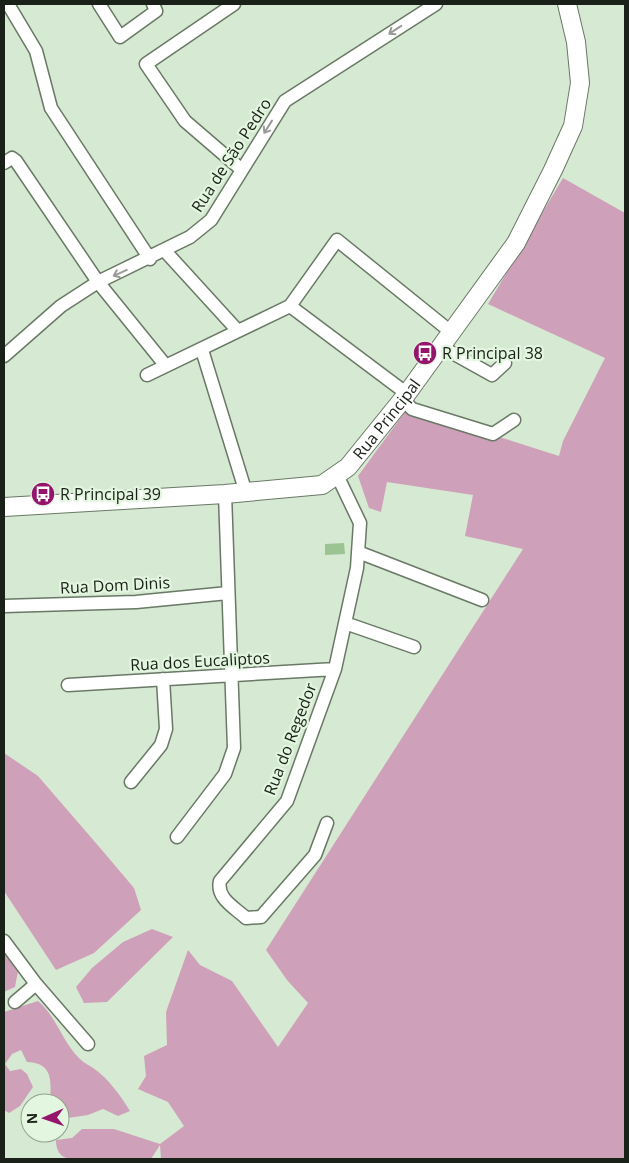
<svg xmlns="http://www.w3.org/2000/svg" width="629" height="1163" viewBox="0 0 629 1163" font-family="'Open Sans',sans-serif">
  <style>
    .green { fill: #cfa0b9 }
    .water { fill: #9bc492 }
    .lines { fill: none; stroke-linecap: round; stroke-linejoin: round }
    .street-casing { stroke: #697965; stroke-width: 15 }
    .secondary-casing { stroke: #697965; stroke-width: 20 }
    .street { stroke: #fff; stroke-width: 12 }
    .secondary { stroke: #fff; stroke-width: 18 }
    .oneway { stroke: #989b98 }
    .labels { text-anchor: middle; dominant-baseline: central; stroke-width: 4.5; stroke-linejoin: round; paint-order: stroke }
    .street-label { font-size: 16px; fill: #1a2119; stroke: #e3f6df }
    .poi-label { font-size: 16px; fill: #1a2119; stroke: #e3f6df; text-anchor: start }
  </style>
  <rect width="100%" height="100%" fill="#d6e9d2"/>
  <path class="green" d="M563,178l62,35v946h-464l-1,-14 -9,14c-20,0 -70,4 -87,-2 -6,-3 -8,-10 -8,-17l16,-2 10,-9h32l46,15 24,-18 -16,-24 -30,-13 8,-13 -2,-20 23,-11 -1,-33 22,-62 12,15 32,16 46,66 30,-44 -21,-23 -21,-30 257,-401 -58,-13 8,-41 -86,-13 -6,30 -12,-4 -11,-32 47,-64 101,27 53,17 4,-15 42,-83 -117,-54z
    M4,753l34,23 63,73 33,39 7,22 -47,43 -38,17 -52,-79z
    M152,929l21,8 -66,65 -23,1 -8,-16 16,-19 31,-26z
    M4,953l14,18 -3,16 -11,5z
    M38,1001c19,16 24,41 42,58 4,4 9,6 13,9 16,11 27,27 37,43l-12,5 -15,-7 -15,6 -20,3 -8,-6v-9h-10c1,-21 4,-40 -23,-41l-6,-12 -9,4 -7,10 5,7 11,-2 6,5 6,13 -13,19 -11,7 -5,-3v-98z"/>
  <path class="water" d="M344,543l1,11 -20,1v-11z"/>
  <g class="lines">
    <g class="street-casing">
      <path id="street" d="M8,4l28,47 15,57 99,151
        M99,4l21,33 36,-26 -3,-7
        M234,4l-88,60 39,57 57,49
        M4,163l8,-5 4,3 82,121 68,84
        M165,251l73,80
        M290,306l116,87
        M440,346l52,29 13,-12
        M202,350l44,143
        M4,356l57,-50 37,-24 92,-45 21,-17 74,-119 151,-97
        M147,375l143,-69 47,-66 114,92
        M403,399l9,10 81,25 21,-14
        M358,552l124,48
        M4,606l132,-4 92,-9
        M345,623l69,24
        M68,685l267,-16
        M131,782l30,-37 5,-16 -3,-50
        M327,823l-12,32 -54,62 -15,1c-12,-11 -30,-20 -26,-37l67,-80 48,-132 22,-101 3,-45 -23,-48
        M177,837l48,-63 9,-26 -9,-254
        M4,941l32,43 52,60
        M15,1002l21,-18"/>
    </g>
    <g class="secondary-casing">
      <g id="secondary">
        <path id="s1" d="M4,507l221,-13 97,-9 26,-18 55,-68 113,-156 37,-73 20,-44 7,-43 -4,-41 -9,-38"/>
      </g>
    </g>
    <use href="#street" class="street"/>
    <use href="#secondary" class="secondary"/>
  </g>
  <defs><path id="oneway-shaft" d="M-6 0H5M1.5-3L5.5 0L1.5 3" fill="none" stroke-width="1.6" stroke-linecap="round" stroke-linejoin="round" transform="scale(1.25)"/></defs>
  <g class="oneway">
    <use href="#oneway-shaft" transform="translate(395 30) rotate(147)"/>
    <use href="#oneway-shaft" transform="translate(268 127) rotate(122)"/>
    <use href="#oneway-shaft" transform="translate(120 273) rotate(156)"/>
  </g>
  <defs>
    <g id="bus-disc" transform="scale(1.25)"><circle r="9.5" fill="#95146c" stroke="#e3f6df"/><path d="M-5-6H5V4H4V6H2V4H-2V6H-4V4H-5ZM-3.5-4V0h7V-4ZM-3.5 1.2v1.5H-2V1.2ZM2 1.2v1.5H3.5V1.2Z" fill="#fff"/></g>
  </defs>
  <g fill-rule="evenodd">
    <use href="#bus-disc" x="425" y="353"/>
    <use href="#bus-disc" x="43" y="494"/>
  </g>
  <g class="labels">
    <g class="street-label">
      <text transform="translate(231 155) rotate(-57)">Rua de São Pedro</text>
      <text stroke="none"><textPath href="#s1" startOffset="412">Rua Principal</textPath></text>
      <text transform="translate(115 585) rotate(-3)">Rua Dom Dinis</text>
      <text transform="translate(200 661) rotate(-3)">Rua dos Eucaliptos</text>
      <text transform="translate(290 739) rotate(-69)">Rua do Regedor</text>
    </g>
    <g class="poi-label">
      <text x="442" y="353">R Principal 38</text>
      <text x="60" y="494">R Principal 39</text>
    </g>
  </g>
  <rect width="629" height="1163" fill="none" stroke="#1a2119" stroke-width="10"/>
  <g transform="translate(45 1118) rotate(268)"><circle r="24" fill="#e3f6df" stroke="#93a190"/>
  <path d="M0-4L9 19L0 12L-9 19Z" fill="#95146c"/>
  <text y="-8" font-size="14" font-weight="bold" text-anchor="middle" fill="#1a2119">N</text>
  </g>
</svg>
